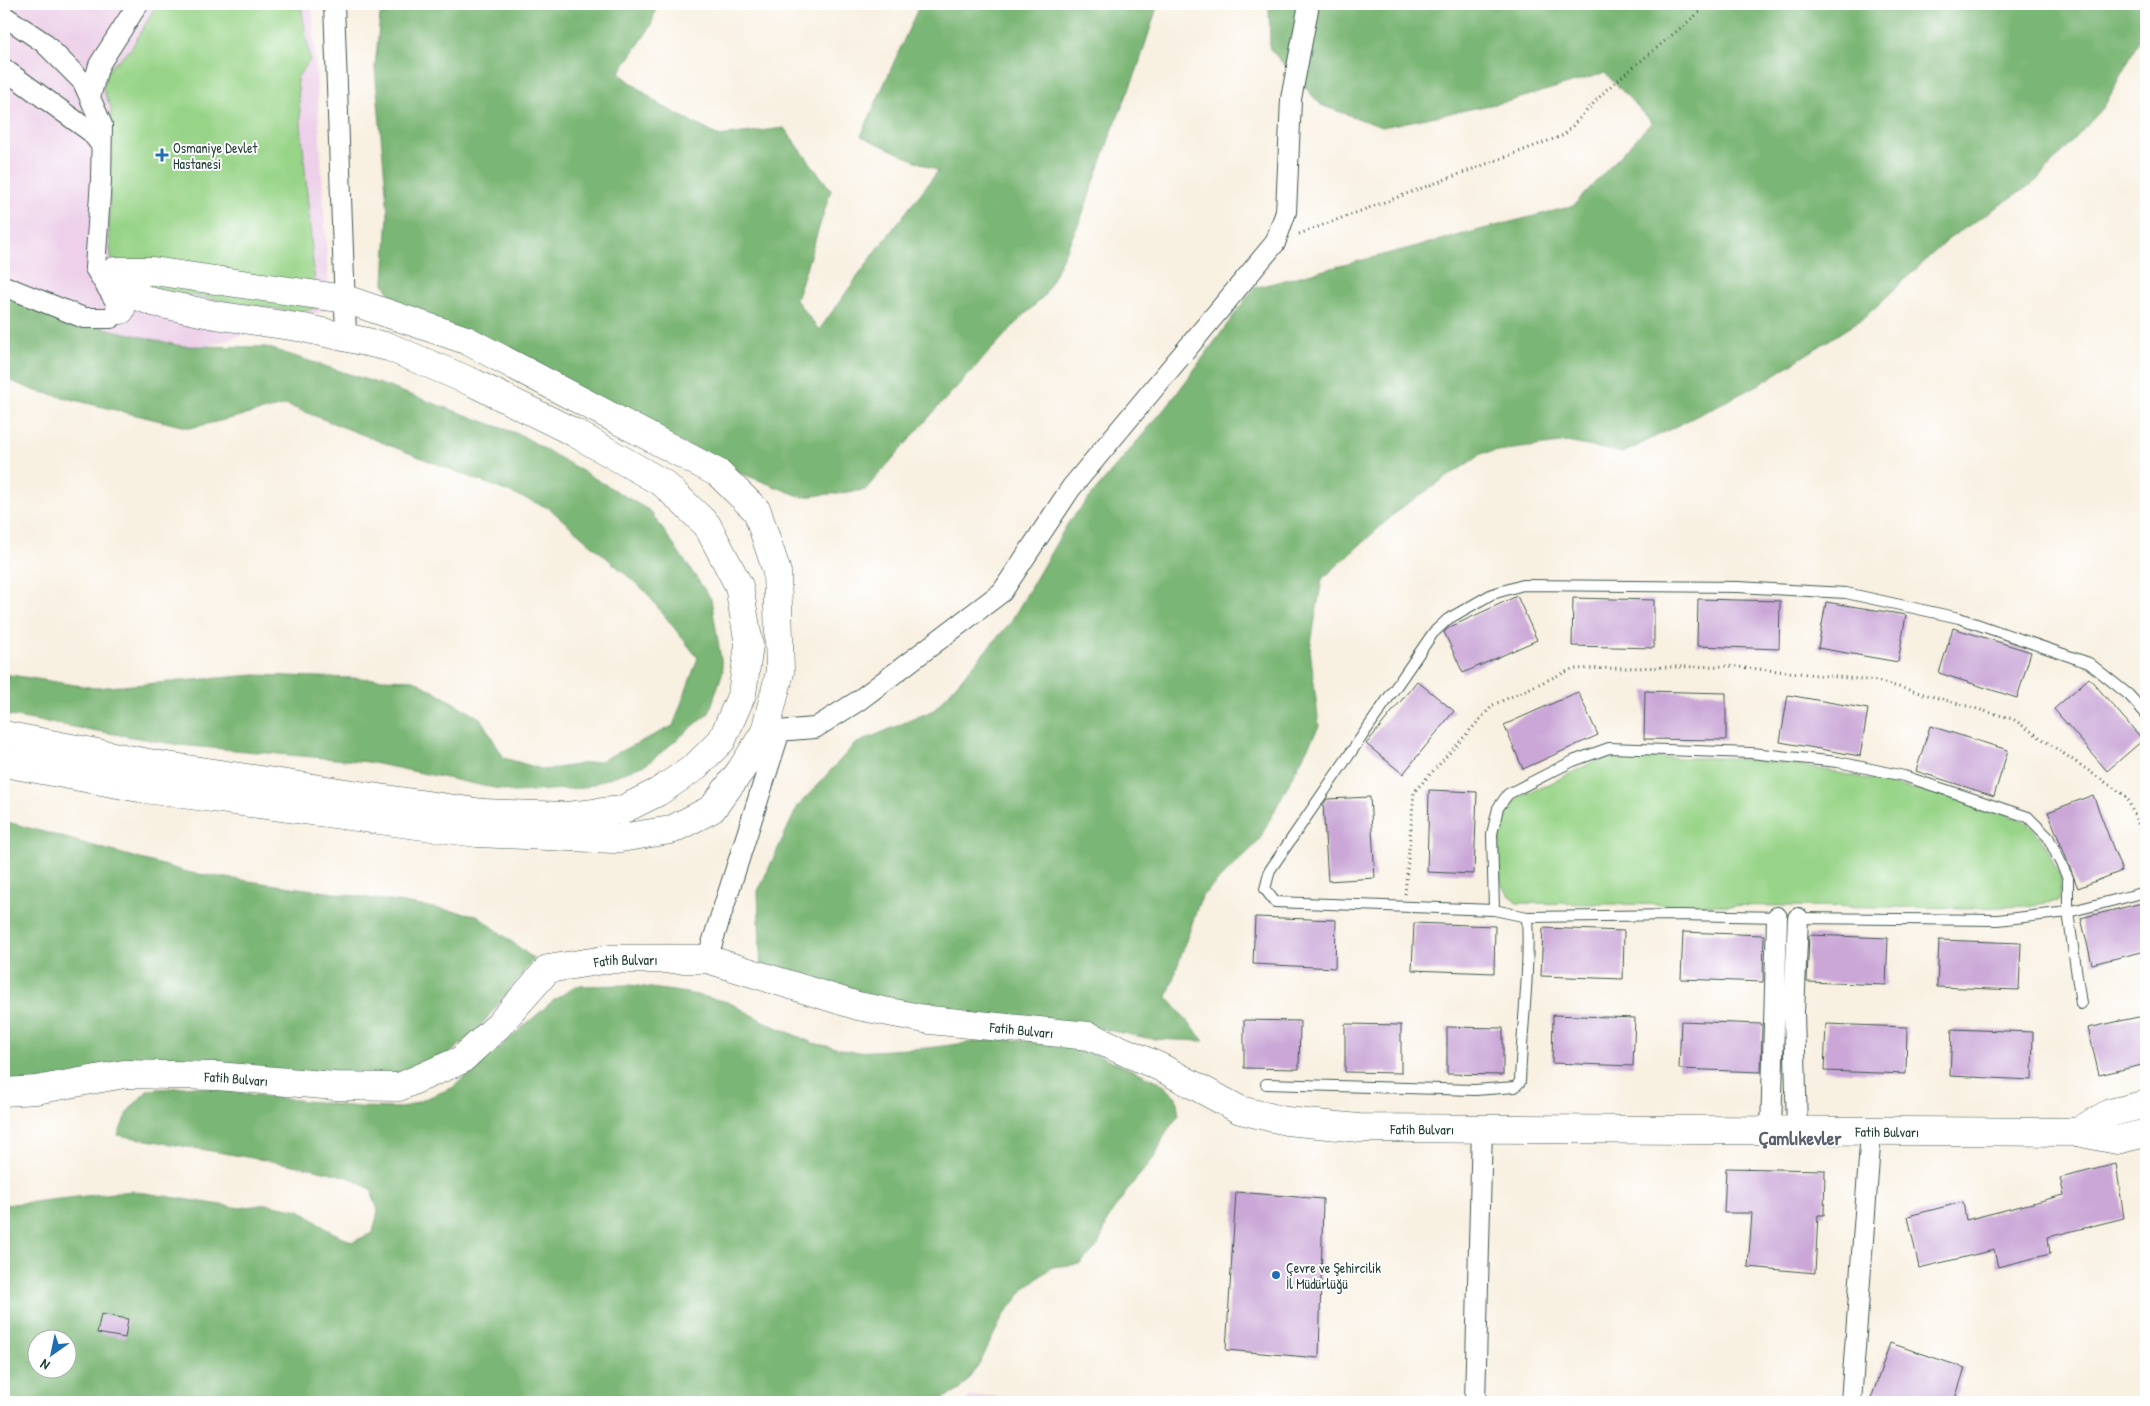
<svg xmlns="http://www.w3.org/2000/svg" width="2150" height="1406" viewBox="0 0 2150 1406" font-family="'Patrick Hand',sans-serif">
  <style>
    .built { fill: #edd0e9 }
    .green { fill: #98d488; stroke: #5c885e }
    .forest { fill: #7ab674; stroke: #4c7a54; fill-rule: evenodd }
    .building { fill: #caa7d7 }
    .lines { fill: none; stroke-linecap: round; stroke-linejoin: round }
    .lane-casing { stroke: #40584e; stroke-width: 12 }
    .street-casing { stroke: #40584e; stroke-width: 22 }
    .secondary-casing { stroke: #40584e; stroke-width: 29 }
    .path { stroke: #40584e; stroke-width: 3; stroke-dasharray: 1 4; stroke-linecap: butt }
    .lane { stroke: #fff; stroke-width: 10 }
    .street { stroke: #fff; stroke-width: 20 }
    .secondary { stroke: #fff; stroke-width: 28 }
    .poi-dot { fill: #1f6fb2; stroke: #fff; stroke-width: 2 }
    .labels { text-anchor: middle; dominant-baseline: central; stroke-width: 4; stroke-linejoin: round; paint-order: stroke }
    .poi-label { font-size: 14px; fill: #1f3d34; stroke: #fff; text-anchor: start }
    .street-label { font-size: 14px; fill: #1f3d34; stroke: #fff }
    .district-label { font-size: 19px; font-weight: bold; fill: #5b626d; stroke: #fff }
  </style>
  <rect width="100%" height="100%" fill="#fff"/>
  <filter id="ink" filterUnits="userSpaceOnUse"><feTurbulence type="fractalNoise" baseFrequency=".02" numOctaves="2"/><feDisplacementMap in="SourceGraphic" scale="10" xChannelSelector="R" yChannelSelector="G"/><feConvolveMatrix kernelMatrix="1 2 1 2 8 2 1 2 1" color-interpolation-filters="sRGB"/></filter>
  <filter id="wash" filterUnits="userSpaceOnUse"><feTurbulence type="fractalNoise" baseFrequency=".0096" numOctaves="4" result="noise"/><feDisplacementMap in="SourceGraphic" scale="20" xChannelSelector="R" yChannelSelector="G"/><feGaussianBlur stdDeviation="1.12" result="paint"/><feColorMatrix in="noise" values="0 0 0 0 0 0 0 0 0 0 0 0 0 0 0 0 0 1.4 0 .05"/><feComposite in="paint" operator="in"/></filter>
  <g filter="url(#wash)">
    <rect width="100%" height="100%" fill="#f8f0e1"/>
    <path class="built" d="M4,4h308l18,305 -159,48 -167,-51z
      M970,1396h21l81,6h-107z"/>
    <path class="green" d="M157,4l144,1 9,55 -13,18 20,230 -20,4 -161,-25 -23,-10 -4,-43 2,-126 -8,-19 5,-20 23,-20z
      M1601,758h131l79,9 150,32 62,21 13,12 11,15 14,32 -2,22 -33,5 -51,2 -458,-5 -14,-15 -6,-20 5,-44 9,-17 9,-11 29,-12z"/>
    <path class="forest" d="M426,4h231l-6,22 -32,47 41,32 59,31 65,-8 47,62 -35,110 23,30 63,-87 56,-72 -77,-35 59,-132h238l-21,66 -25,61 -32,90 -36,75 -26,25 -80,86 -73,83 -63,7 -64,-25 -114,-58 -222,-97 -18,-34 4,-70 -13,-145 5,-53z
      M1269,4h877v23l-42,80 -69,75 -88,58 -82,77 -105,67 -137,69 -56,-11 -84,11 -82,55 -79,71 -12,70 9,77 -61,116 -57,55 -34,100 37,44 -52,-2 -75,-15 -128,-12 -188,-35 -3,-86 40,-85 57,-62 79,-34 76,-87 58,-100 104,-123 82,-112 319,-82 79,-84 -47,-49 -95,28 -128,26 -61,-22 -51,-56z
      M4,288l83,36 94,22 85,1 120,39 135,49 129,76 61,88 12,72 -14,42 -62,51 -64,24 -69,4 -146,-30 -189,-17 -175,-30v-41l91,14 160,-13 159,5 66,38 24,40 41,12 55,-9 73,-35 25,-68 -53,-67 -96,-83 -262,-103 -97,23 -157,-38 -29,-12z
      M4,821l187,52 200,28 86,14 57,44 -58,73 -57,46 -415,5z
      M630,985l57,8 41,9 41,22 44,19 41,9 73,-4 70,-9 50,3 51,13 62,27 16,15 3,18 -13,17 -12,26 -22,26 -22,31 -12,31 -18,18 -28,3 -27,21 -23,30 -23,47 -19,25 -23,12h-933v-197l128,-14 108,17 27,-4 33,6 28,20 24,12 21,-9 5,-22 -7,-22 -23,-12 -37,-9 -193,-33 10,-24 20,-21 47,-4 75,11 89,10 43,1 50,-20 102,-88 22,-14zM38,1338h30v30h-30z"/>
    <g id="blocks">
      <path class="building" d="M1517,596l20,44 -74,33 -19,-41 6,-5z
        M1573,598l81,2v48l-82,-2z
        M1698,599l82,2 -1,48 -82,-3z
        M1826,602l80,13 -8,47 -80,-14z
        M1953,628l78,24 -14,46 -78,-25z
        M2089,678l54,62 -36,31 -53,-62z
        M1417,681l37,30 -51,63 -37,-30z
        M1645,691l81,2v47l-82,-1z
        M1578,692l20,43 -75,34 -19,-44z
        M1788,695l80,14 -8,47 -80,-14z
        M1930,726l78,24 -14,46 -78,-25z
        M1429,790l48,2 -3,82 -47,-2z
        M2093,795l29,76 -44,17 -30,-76z
        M1370,797l5,81 -47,3 -5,-76 4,-6z
        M2146,902v49l-54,13 -11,-46z
        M1255,917l81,3 -1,48 -82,-4z
        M1414,923l81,3 -1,47 -82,-3z
        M1543,928l81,3 -1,48 -82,-3z
        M1683,932l81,3 -1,47 -82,-3z
        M1809,935l79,3 -2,47 -79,-3z
        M1939,940l82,3 -2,47 -82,-3z
        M1553,1015l82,3 -2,48 -81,-3z
        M2143,1016l3,15v33l-47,11 -11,-47z
        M1244,1020l56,1 -1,48 -55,-1z
        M1681,1021l81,3 -1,48 -82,-3z
        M1345,1024l56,1v48l-56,-1z
        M1826,1024l81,3 -1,47 -82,-3z
        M1447,1027l56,1v47l-56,-1z
        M1952,1029l81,3 -1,48 -82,-4z
        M2116,1164l8,54 -76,19 2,17 -52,13 -4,-17 -75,18 -11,-52 55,-14 3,18 98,-25 -4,-17z
        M1726,1168l99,2 -1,45h-6l-3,58 -67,-6 4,-54h-28z
        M1236,1192l87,7 -4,159 -93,-8z
        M101,1314l27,5 -3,19 -28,-5z
        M1890,1343l75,25 -11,34h-84z"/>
    </g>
  </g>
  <g filter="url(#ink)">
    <use href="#blocks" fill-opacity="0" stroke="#40584e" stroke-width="1"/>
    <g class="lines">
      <g class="lane-casing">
        <path id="lane" d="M1494,910l-2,-76 6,-26 10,-14 65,-33 36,-13 142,5 87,9 66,14 124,41 20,20 20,41v34l13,92
          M1781,917l-102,-2 -152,2 -33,-7 -219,-8 -10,-13 5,-19 163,-237 15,-14 44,-25 31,-9 215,2 108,6 113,25 130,45 40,32 17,19
          M1795,918l203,2 70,-8 78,-20
          M1266,1084l209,6 40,-3 5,-5c2,-55 10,-111 7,-165"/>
      </g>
      <g class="street-casing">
        <path id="street" d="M334,4l12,330 -7,2
          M4,16l39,26 40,40 19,43 -1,55 -6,88 26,42 -10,8h-27l-80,-32
          M4,69l87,63 10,13
          M90,97l9,-32 39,-61
          M765,732l50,-4 43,-27 144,-109 69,-104 204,-245 11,-31 5,-113 18,-95
          M707,959l73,-228
          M1771,1131l6,-214
          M1797,1131l-3,-119 4,-94
          M1475,1402l7,-274
          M1851,1402l20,-270"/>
      </g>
      <g class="secondary-casing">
        <g id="secondary">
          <path d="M4,735l150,29 232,35 97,14 84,3 55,-6 36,-18 36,-24 28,-28 20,-46 7,-49 -10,-59 -32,-61 -43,-41 -89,-51 -101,-50 -85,-36 -85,-19 -89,-13 -62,-13 -34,-13 2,17"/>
          <path d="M4,763l141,26 332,44 137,6 57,-9 41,-21 29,-39 24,-38 15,-60 -3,-100 -20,-61 -39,-38 -252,-133 -121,-41 -192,-28h-38l6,39"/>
          <path id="s1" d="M4,1092l32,-2 88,-16 93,2 118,10 64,1 62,-27 36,-33 51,-58 62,-10h97l151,47 72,14 159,16 71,31 80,43 46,11 73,7 718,4 40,8 29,-7"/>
          <path d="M2077,1132l33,-19 36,-9"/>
        </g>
      </g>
      <path class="path" d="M1299,234l265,-99 42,-45 95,-79 5,-7
        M1405,894l9,-102 79,-87 79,-36 156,-3 149,15 136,38 114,78 19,47"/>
      <use href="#lane" class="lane"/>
      <use href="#street" class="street"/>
      <use href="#secondary" class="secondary"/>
    </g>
  </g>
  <g class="poi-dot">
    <path d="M159.5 147.5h5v5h5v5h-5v5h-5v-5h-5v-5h5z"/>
    <circle cx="1276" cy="1275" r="5"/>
  </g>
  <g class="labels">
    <g class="poi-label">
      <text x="173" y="147">Osmaniye Devlet<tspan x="173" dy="16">Hastanesi</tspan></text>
      <text x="1286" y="1267">Çevre ve Şehircilik<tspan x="1286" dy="16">İl Müdürlüğü</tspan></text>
    </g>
    <g class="street-label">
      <text stroke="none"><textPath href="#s1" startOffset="669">Fatih Bulvarı</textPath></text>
      <text stroke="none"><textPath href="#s1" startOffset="1074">Fatih Bulvarı</textPath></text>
      <text stroke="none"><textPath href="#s1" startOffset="234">Fatih Bulvarı</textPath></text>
      <text stroke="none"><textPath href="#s1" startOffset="1494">Fatih Bulvarı</textPath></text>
      <text stroke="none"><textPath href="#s1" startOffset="1959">Fatih Bulvarı</textPath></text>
    </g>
    <g class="district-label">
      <text x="1800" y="1138">Çamlıkevler</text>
    </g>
  </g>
  <rect width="2150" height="1406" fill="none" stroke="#fff" stroke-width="20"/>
  <g transform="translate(52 1354) rotate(213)"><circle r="24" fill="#ffffff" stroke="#a5b1ae"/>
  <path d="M0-4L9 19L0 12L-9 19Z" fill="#1f6fb2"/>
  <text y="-8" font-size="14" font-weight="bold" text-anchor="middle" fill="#1f3d34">N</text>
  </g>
</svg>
